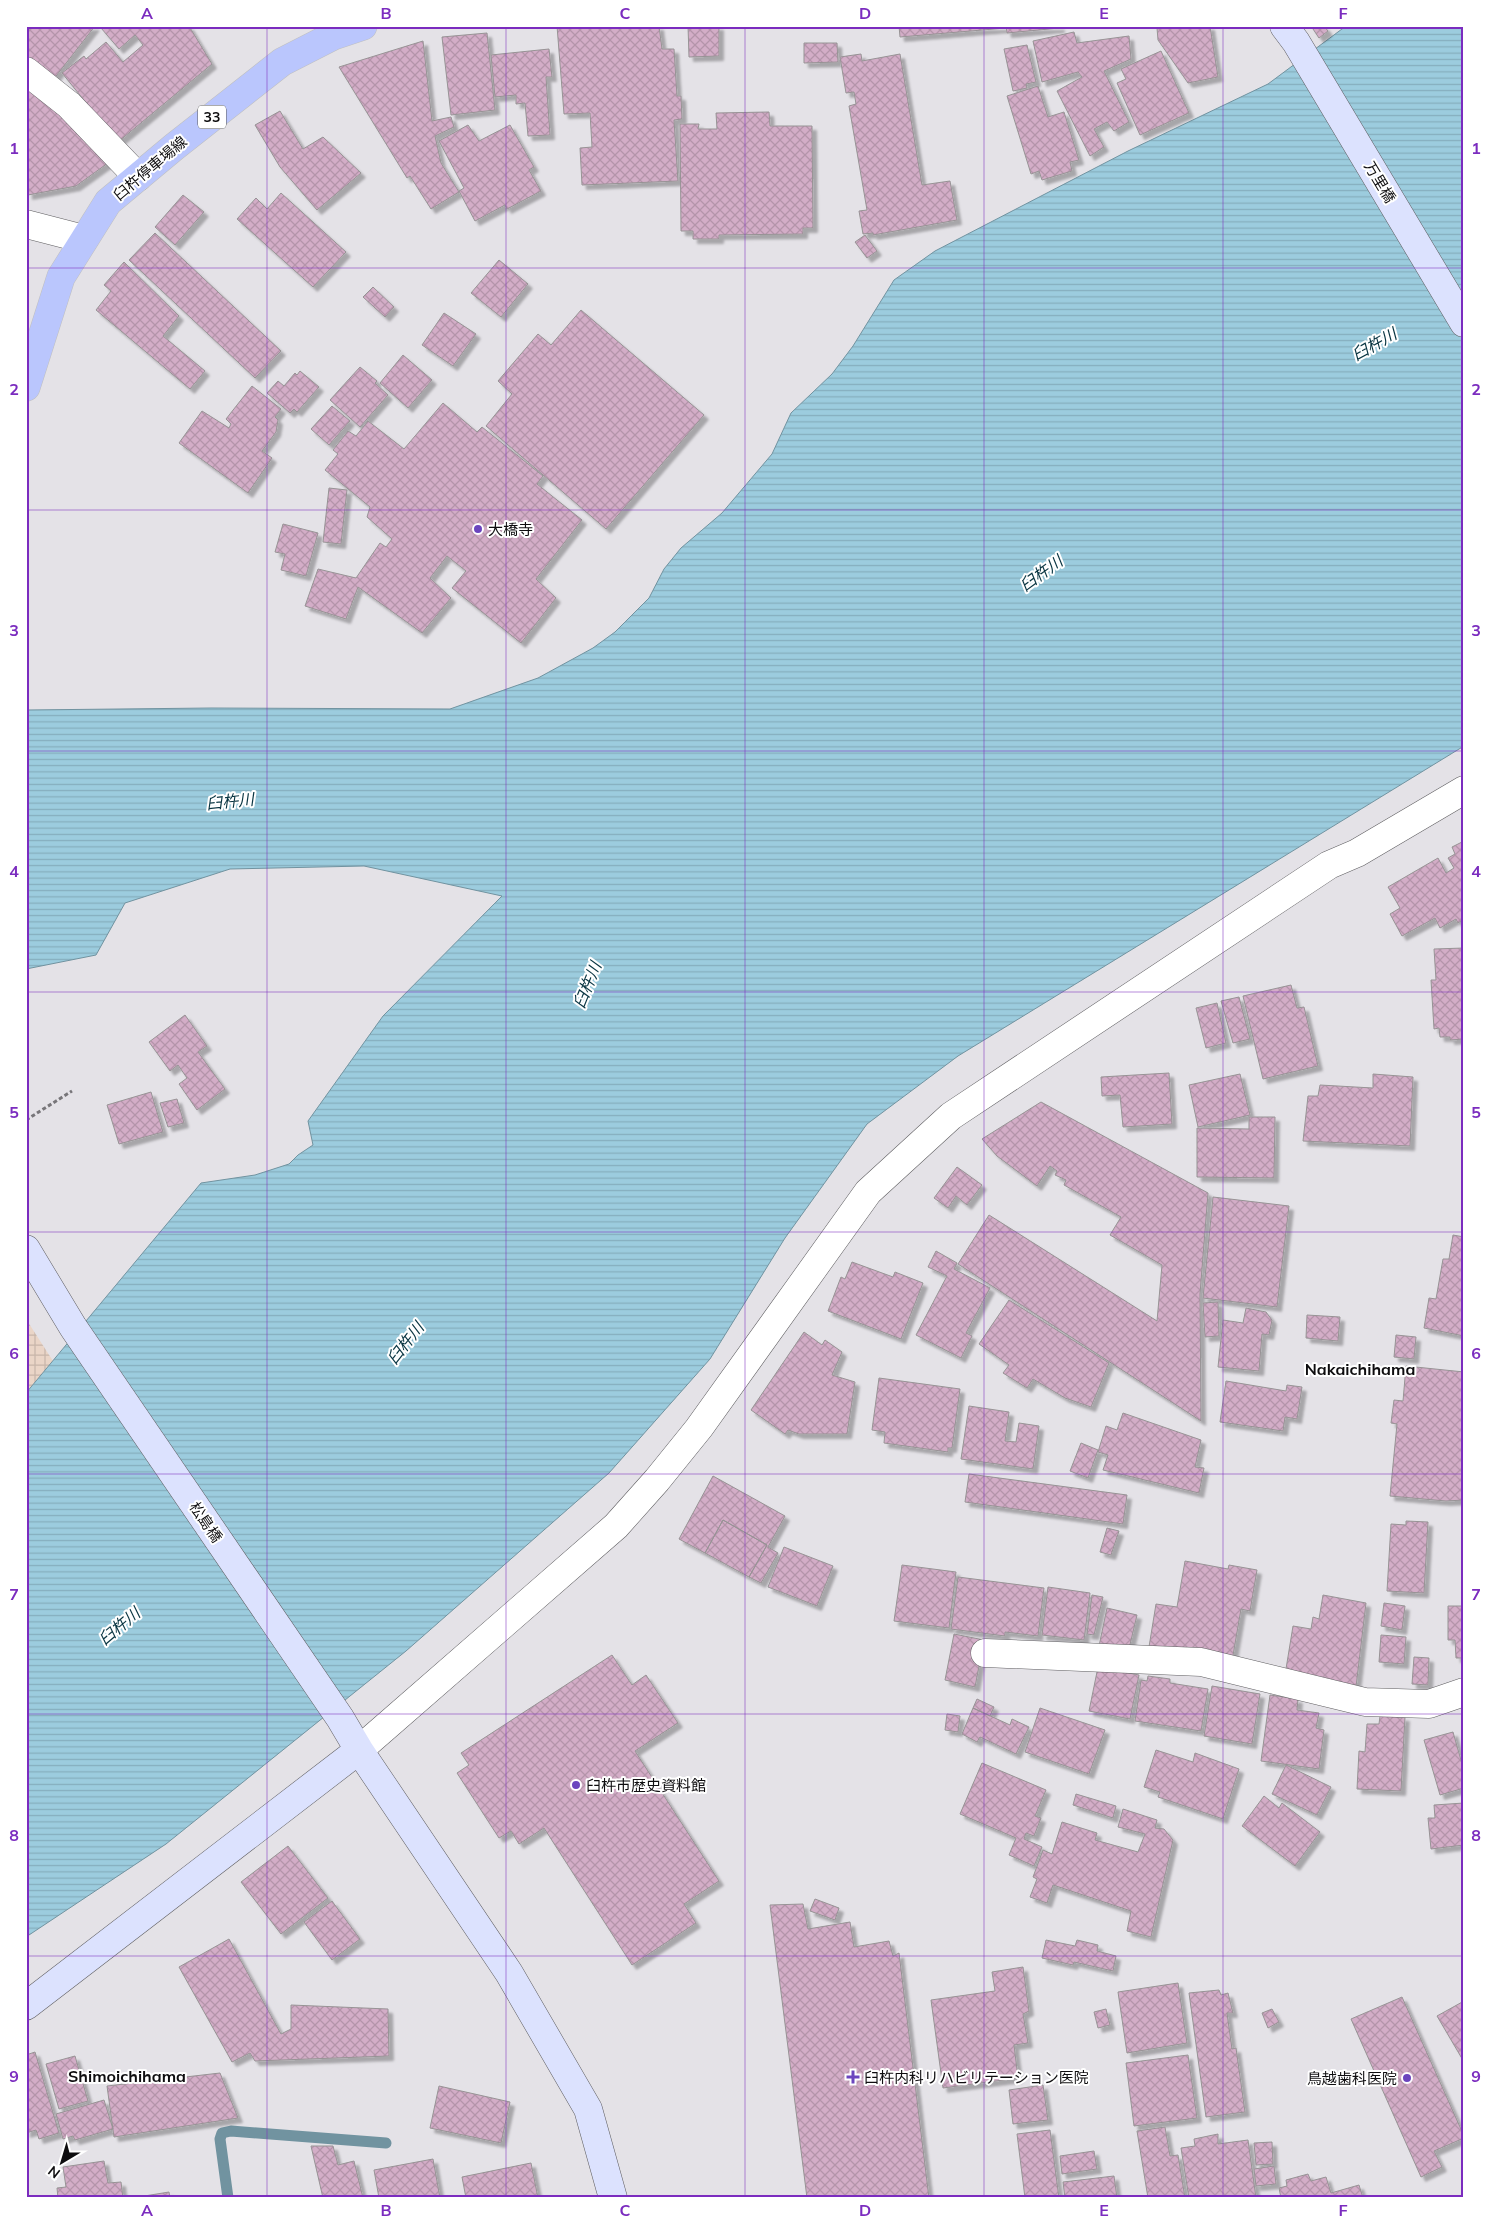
<svg xmlns="http://www.w3.org/2000/svg" width="1490" height="2224" viewBox="0 0 1490 2224" font-family="Mulish,'Noto Sans JP',sans-serif">
  <style>
    .industrial { fill: url(#industrial-grid) }
    .water { fill: url(#water-rules); stroke: #7193a0 }
    .lines { fill: none; stroke-linecap: round; stroke-linejoin: round }
    .stream { stroke: #7193a0; stroke-width: 11 }
    .building { fill: url(#building-cross-hatch); stroke: #979395; filter: url(#shadow) }
    .street-casing { stroke: #5f5e61; stroke-width: 29 }
    .secondary-casing { stroke: #5f5e61; stroke-width: 29 }
    .primary-casing { stroke: #c0c0c1; stroke-width: 29 }
    .path { stroke: #777579; stroke-width: 3; stroke-dasharray: 4 2.5; stroke-linecap: butt }
    .street { stroke: #fff; stroke-width: 28 }
    .secondary { stroke: #dce2fe; stroke-width: 28 }
    .primary { stroke: #bac6fd; stroke-width: 28 }
    .grid { fill: none; stroke: #7b2cbf; stroke-width: 1; stroke-opacity: 0.55 }
    .poi-dot { fill: #6b45be; stroke: #fff; stroke-width: 2 }
    .labels { text-anchor: middle; dominant-baseline: central; stroke-width: 4; stroke-linejoin: round; paint-order: stroke }
    .shield { fill: #fff; stroke: #565657; stroke-width: 1 }
    .shield-label { font-size: 14px; font-weight: bold; fill: #0e0d0f }
    .street-label { font-size: 15px; fill: #0e0d0f; stroke: #fff }
    .poi-label { font-size: 15px; fill: #0e0d0f; stroke: #fff; text-anchor: start }
    .water-label { font-size: 16px; font-style: italic; fill: #083441; stroke: #fff }
    .neighbourhood-label { font-size: 16px; font-weight: bold; fill: #0e0d0f; stroke: #fff }
    .neatline { fill: none; stroke: #7b2cbf; stroke-width: 2 }
    .grid-label { font-size: 16px; text-anchor: middle; font-weight: bold; fill: #7b2cbf }
  </style>
  <defs>
    <pattern id="industrial-grid" width="8" height="8" patternUnits="userSpaceOnUse" patternTransform="scale(1.25)"><rect width="8" height="8" fill="#ead5c7"/><path d="M0 4h8M4 0v8" fill="none" stroke="#c8b6aa"/></pattern>
    <pattern id="water-rules" width="6" height="5" patternUnits="userSpaceOnUse" patternTransform="scale(1.25)"><rect width="6" height="5" fill="#9cccde"/><path d="M0 2.5h6" fill="none" stroke="#85aebd"/></pattern>
    <pattern id="building-cross-hatch" width="8" height="8" patternUnits="userSpaceOnUse" patternTransform="scale(1.25)"><rect width="8" height="8" fill="#d3adc7"/><path d="M0 0l8 8M0 8l8-8" fill="none" stroke="#b494aa"/></pattern>
    <filter id="shadow"><feDropShadow dx="4.5" dy="4.5" stdDeviation="1" flood-color="#0004"/></filter>
  </defs>
  <rect width="100%" height="100%" fill="#e4e2e7"/>
  <path class="industrial" d="M26,1319l27,42 -27,32z"/>
  <path class="water" d="M1346,26h118v720l-506,310 -91,68 -82,114 -75,121 -101,114 -203,178 -240,193 -140,93v-544l175,-210 54,-8 34,-11 9,-9 15,-10 -5,-24 75,-105 119,-120 -138,-30 -134,3 -105,34 -29,52 -70,14v-259l185,-2 239,1 88,-31 55,-30 22,-16 34,-34 15,-29 17,-21 41,-35 50,-59 19,-41 41,-39 21,-28 41,-66 41,-29 193,-100 140,-67z"/>
  <g class="lines">
    <path class="stream" d="M228,2198l-8,-59 2,-6 9,-2 155,12"/>
  </g>
  <path class="building" d="M26,26h69l-42,54 -27,-21z
    M103,26h86l23,38 -94,78 -56,-69 22,-17 2,3 20,-17 17,20 20,-17 -8,-10 -16,14 -18,-21z
    M557,26h102l3,23h12l3,47h4l1,23 -8,1 4,61 -96,4 -2,-37 12,-1 -2,-34 -26,1z
    M688,26h31v30l-30,1z
    M899,26h107v2l-106,9z
    M1006,26h54v2l-53,5z
    M1162,26h48l8,51 -30,6 -30,-43 -1,-12z
    M1311,26h13l4,5 -9,7z
    M1074,32l3,11 52,-7 2,23 -27,12 25,51 -15,9 -7,-9 -13,7 10,18 -14,9 -33,-65 25,-14 -4,-5 -36,10 -9,-41z
    M487,33l8,77 -44,5 -9,-78z
    M423,41l9,80 19,-4 3,10 -19,9 6,27 18,29 -28,17 -21,-33 -3,2 -68,-111z
    M804,43h33l1,19 -34,1z
    M1027,45l9,37 -10,2 1,4 -14,3 -9,-42z
    M549,49l3,28h-6l4,58 -22,1 -3,-33 -9,1v-9l-21,2 -4,-42z
    M1161,51l28,62 -49,22 -23,-52 9,-4 -5,-10z
    M861,54l1,7 38,-7 22,131 28,-4 7,39 -84,15v-2l-10,1 -4,-23 8,-1 -18,-104 7,-2 -2,-12 -8,1 -6,-36z
    M1038,86l10,31 16,-5 15,48 -9,2 2,9 -30,9 -3,-9 -8,3 -24,-78z
    M26,88l54,43 28,32 -32,23 -48,9z
    M280,111l23,38 20,-12 38,36 -44,37 -37,-43 -25,-42z
    M769,112l1,14h42l1,102h-10v6l-84,1v4h-26v-8h-12l-1,-107h19l-1,5h19l-1,-16z
    M468,125l11,16 31,-16 24,42 -5,3 12,21 -34,18 -2,-4 -30,16 -16,-30 5,-3 -25,-47z
    M281,193l65,59 -33,35 -76,-68 19,-21 11,11z
    M183,195l21,17 -29,33 -20,-18z
    M155,233l126,118 -26,27 -126,-118z
    M865,235l12,16 -10,7 -12,-16z
    M499,260l29,24 -27,33 -30,-24z
    M124,262l55,54 -16,20 42,35 -15,18 -94,-79 15,-19 -7,-6z
    M373,287l21,20 -9,10 -22,-20z
    M581,310l123,105 -98,114 -120,-103 26,-32 -14,-13 40,-47 13,11z
    M444,313l32,21 -23,32 -31,-21z
    M403,355l29,25 -24,28 -28,-25z
    M360,367l17,14 -2,2 13,12 -28,32 -30,-27z
    M300,371l19,16 -22,25 -3,-3 -4,4 -23,-20 11,-12 6,5 11,-13 2,2z
    M252,386l29,23 -6,8 3,3 -2,12 -14,19 10,7 -24,35 -69,-50 23,-32 27,17 2,-4 -5,-5z
    M443,403l34,29 5,-5 61,49 -6,8 45,36 -46,59 20,19 -35,45 -69,-55 14,-17 -19,-15 -17,22 21,20 -29,35 -64,-46 -12,32 -41,-13 13,-37 38,9 24,-35 6,4 6,-8 -25,-22 3,-10 -45,-37 13,-16 -5,-4 15,-19 8,5 12,-15 36,28z
    M332,406l18,15 -21,24 -18,-16z
    M329,488l18,2 -6,54 -18,-2z
    M283,524l35,9 -12,43 -25,-6 4,-16 -10,-2z
    M1464,841v78l-6,4 -2,-4 -16,9 -5,-10 -33,18 -12,-22 10,-6 -12,-21 50,-29 8,15 8,-5 -6,-10 7,-4 -3,-7z
    M1464,948v91l-14,1v-3h-10l-1,-9 -5,1 -3,-49h5l-2,-31z
    M1291,985l6,23 7,-1 14,59 -55,13 -20,-83z
    M1239,997l11,42 -17,4 -12,-42z
    M1217,1003l9,40 -20,5 -10,-40z
    M185,1015l22,31 -9,6 27,37 -28,21 -18,-26 8,-6 -9,-13 -8,6 -21,-29z
    M1169,1073l3,51 -49,3 -3,-32 -18,1 -1,-19z
    M1240,1074l10,41 -52,12 -9,-42z
    M1373,1074l40,3 -3,69 -107,-5 5,-45h10l2,-11 53,3z
    M151,1092l12,40 -44,12 -12,-39z
    M177,1099l7,24 -16,4 -8,-24z
    M1041,1102l167,91 -8,101 1,127 -243,-157 31,-49 168,106 5,-56 -52,-30 11,-18 -57,-32 2,-5 -11,-5 2,-4 -7,-5 -13,20 -40,-30 -15,-17z
    M1249,1117h26l-1,61 -77,-1v-49l52,1z
    M957,1167l25,18 -15,20 -11,-9 -8,12 -14,-10z
    M1213,1197l76,9 -12,101 -74,-9z
    M1453,1235l11,2v99l-40,-8 5,-30 7,1 7,-40h6z
    M936,1251l21,12 -3,6 36,19 -24,45 6,3 -11,22 -45,-23 31,-59 -19,-9z
    M852,1262l41,15 2,-5 28,11 -22,56 -73,-28 13,-34 4,2z
    M1009,1300l100,63 -18,44 -26,-9 -32,-19 -6,9 -24,-15 6,-8 -30,-21z
    M1218,1302l1,34 -14,1 -2,-34z
    M1246,1308l20,4 6,8 -3,15 -7,-1 -3,37 -41,-4 5,-47 20,3z
    M1307,1315l33,2 -2,24 -32,-3z
    M804,1332l18,13 3,-5 17,12 -10,23 23,7 -8,52h-48l-11,-4 -3,4 -34,-24z
    M1396,1335l20,2 -2,22 -20,-2z
    M1406,1366l58,6v128l-18,1 -56,-5 7,-72 -6,-1 3,-23 9,1z
    M879,1378l81,11 -8,59h-4v4l-64,-9 1,-11 -13,-2z
    M1226,1381l60,10 1,-6 15,2 -5,32 -12,-2 -2,14 -63,-9z
    M969,1406l40,6 -4,29 11,1 3,-19 20,3 -6,43 -72,-10z
    M1123,1413l78,27 -6,27 9,1 -5,25 -96,-23 5,-15 -10,-3 8,-26 11,4z
    M1081,1443l17,7 -10,28 -18,-7z
    M969,1474l158,21 -4,29 -158,-22z
    M713,1476l72,40 -17,31 10,6 -17,30 -12,-6 18,-32 -44,-25 -18,33 -26,-14z
    M723,1520l44,25 -18,32 -44,-24z
    M1406,1521l22,1 -4,71 -37,-2 4,-67 15,1z
    M1107,1528l12,3 -8,24 -11,-3z
    M784,1547l49,19 -16,40 -49,-19z
    M1185,1561l43,8 1,-4 28,5 -7,41 -9,-2 -10,58 -83,-14 8,-49 21,3z
    M902,1565l54,7 -7,56 -55,-7z
    M958,1577l86,11 -6,48 -33,-4v4l-54,-7z
    M1048,1587l42,6 -6,47 -42,-5z
    M1092,1595l11,2 -9,38 -7,-1z
    M1323,1595l43,8 -10,84 -71,-12 8,-49 18,3 2,-12 6,2z
    M1384,1603l21,3 -3,24 -21,-4z
    M1448,1606h16v52h-8l-1,-18h-7z
    M1107,1608l30,7 -9,38 -29,-7z
    M954,1634l30,6 -9,47 -30,-7z
    M1381,1635l25,2 -2,27 -25,-2z
    M612,1655l20,30 14,-10 32,48 -43,28 84,130 -35,23 12,19 -64,42 -88,-137 -25,16 -8,-13 -12,7 -42,-65 12,-8 -8,-12z
    M1414,1657l15,1 -1,27 -16,-1z
    M1098,1667l41,8 -9,44 -41,-8z
    M1148,1676l22,3v4l38,6 -7,42 -66,-10 6,-41 6,1z
    M1212,1686l48,8 -8,50 -48,-8z
    M1270,1695l28,4 -1,11 22,3 -3,15 8,2 -5,39 -58,-8z
    M977,1699l17,8 -4,9 -17,-8z
    M973,1708l37,17 2,-6 17,8 -13,27 -36,-17 -3,5 -15,-8z
    M1040,1708l65,22 -16,44 -64,-22z
    M947,1714l13,2 -2,16 -13,-2z
    M1380,1716l25,1 -4,74 -44,-2 2,-38 6,1 2,-28h12z
    M1453,1732l11,39v17l-24,7 -16,-55z
    M1156,1750l37,12 2,-9 44,16 -16,50 -65,-22 2,-5 -16,-5z
    M982,1763l64,27 -11,26 6,2 -7,18 -8,-3 -2,6 18,8 -8,19 -25,-11 7,-17 -56,-24z
    M1286,1765l45,22 -14,28 -45,-21z
    M1076,1794l40,12 -3,12 -40,-13z
    M1264,1796l15,12 3,-5 38,29 -25,34 -53,-40z
    M1464,1803v42l-33,4 -3,-31h7l-1,-13z
    M1123,1809l34,11 -2,8 9,1 9,11 -22,97 -24,-6 4,-20 -78,-26 -6,18 -17,-6 7,-18 -4,-2 10,-27 9,4 10,-32 35,11 -2,7 43,12 7,-18 -27,-7z
    M288,1846l40,52 -47,36 -40,-52z
    M815,1899l24,9 -4,12 -25,-9z
    M332,1901l28,38 -28,21 -28,-38z
    M803,1904l5,25 42,-7 4,25 35,-6 4,15 6,-3 30,245h-122l-37,-293z
    M229,1939l52,95 10,-5v-24l97,4 1,47 -134,5 -5,-8 -18,9 -53,-95z
    M1046,1940l29,6 2,-6 21,5 -1,6 19,5 -3,15 -39,-9 -1,3 -31,-7z
    M1023,1967l6,44 -6,3 5,29 -14,2 4,33 -75,10 -12,-88 64,-9 -3,-19z
    M1178,1983l9,60 -60,10 -9,-61z
    M1219,1990l2,5 7,-2 5,20h-6l5,36 4,-1 9,64 -39,5 -17,-124z
    M1402,1997l62,139v2l-30,13 8,16 -21,10 -70,-158z
    M1464,2001v61l-27,-46z
    M1106,2009l4,16 -12,3 -4,-16z
    M1272,2009l7,13 -11,6 -6,-15z
    M35,2052l24,81 -20,6 -3,-9 -10,3v-78z
    M1188,2055l9,63 -63,8 -8,-63z
    M75,2056l13,45 -29,8 -13,-45z
    M220,2073l18,45 -124,19 -7,-51z
    M1043,2085l5,35 -35,4 -4,-34z
    M439,2086l71,16 -9,41 -71,-15z
    M104,2100l9,29 -38,11 -2,-4 -10,3 -7,-25z
    M1165,2127l5,29 8,-1 7,43h-37l-11,-67z
    M1050,2130l9,68h-34l-8,-64z
    M1218,2134v10l30,-4 8,58h-67l-8,-50 14,-2 -1,-7z
    M1272,2142l1,22 -17,1 -2,-22z
    M311,2146h22l5,19 16,-4 9,37h-40z
    M1094,2151l3,18 -35,5 -2,-18z
    M433,2159l7,39h-61l-5,-28z
    M104,2161l4,22 13,-1 2,16h-65l-1,-10 9,-1 -3,-20z
    M531,2163l7,35h-72l-4,-21z
    M1274,2166l2,18 -20,2 -2,-17z
    M1308,2174l3,7 15,-4 5,16 28,-8 4,13h-82l-2,-10 8,-2 -1,-6z
    M1114,2176l3,22h-52l-2,-16z
    M169,2192l1,6h-38z"/>
  <g class="lines">
    <g class="street-casing">
      <path id="street" d="M26,71l43,34 69,72
        M26,224l58,15
        M985,1653l216,9 164,40 64,2 35,-12
        M359,1750l257,-224 41,-46 42,-52 169,-236 83,-76 378,-251 28,-12 107,-63"/>
    </g>
    <g class="secondary-casing">
      <path id="secondary" d="M1284,26l12,16 168,281
        M26,1249l47,78 267,391 19,32 150,223 79,136 25,89
        M26,2006l333,-256"/>
    </g>
    <g class="primary-casing">
      <path id="primary" d="M26,387l35,-110 47,-75 66,-55 108,-85 51,-26 30,-10"/>
    </g>
    <path class="path" d="M26,1120l46,-29"/>
    <use href="#street" class="street"/>
    <use href="#secondary" class="secondary"/>
    <use href="#primary" class="primary"/>
  </g>
  <path class="grid" d="M267,26v2172M506,26v2172M745,26v2172M984,26v2172M1223,26v2172M26,268h1438M26,510h1438M26,751h1438M26,992h1438M26,1232h1438M26,1474h1438M26,1714h1438M26,1956h1438"/>
  <g class="poi-dot">
    <circle cx="478" cy="529" r="5"/>
    <circle cx="576" cy="1785" r="5"/>
    <path d="M850.5 2069.5h5v5h5v5h-5v5h-5v-5h-5v-5h5z"/>
    <circle cx="1407" cy="2078" r="5"/>
  </g>
  <g class="labels">
    <rect class="shield" x="198" y="105.5" width="28" height="23" rx="4"/>
    <g class="shield-label">
      <text x="212" y="117">33</text>
    </g>
    <g class="street-label">
      <text transform="translate(150 168) rotate(-40)">臼杵停車場線</text>
      <text transform="translate(1380 182) rotate(59)">万里橋</text>
      <text transform="translate(206 1522) rotate(56)">松島橋</text>
    </g>
    <g class="poi-label">
      <text x="488" y="529">大橋寺</text>
      <text x="586" y="1785">臼杵市歴史資料館</text>
      <text x="864" y="2077">臼杵内科リハビリテーション医院</text>
      <text x="1397" y="2078" text-anchor="end">鳥越歯科医院</text>
    </g>
    <g class="water-label">
      <text transform="translate(1374 344) rotate(-29)">臼杵川</text>
      <text transform="translate(1041 573) rotate(-36)">臼杵川</text>
      <text transform="translate(230 801) rotate(-6)">臼杵川</text>
      <text transform="translate(587 985) rotate(-68)">臼杵川</text>
      <text transform="translate(405 1343) rotate(-52)">臼杵川</text>
      <text transform="translate(119 1626) rotate(-40)">臼杵川</text>
    </g>
    <g class="neighbourhood-label">
      <text x="1360" y="1369">Nakaichihama</text>
      <text x="127" y="2076">Shimoichihama</text>
    </g>
  </g>
  <rect width="1490" height="2224" fill="none" stroke="#ffffff" stroke-width="55"/>
  <g transform="translate(62 2162) rotate(218)" stroke="#ffffff" stroke-width="4" paint-order="stroke">
  <path d="M0-4L9 19L0 12L-9 19Z" fill="#0e0d0f"/>
  <text y="-8" font-size="14" font-weight="bold" text-anchor="middle" fill="#0e0d0f">N</text>
  </g>
  <rect x="28" y="28" width="1434" height="2168" class="neatline"/>
  <g class="grid-label">
    <text x="147" y="19">A</text>
    <text x="386" y="19">B</text>
    <text x="625" y="19">C</text>
    <text x="865" y="19">D</text>
    <text x="1104" y="19">E</text>
    <text x="1343" y="19">F</text>
    <text x="14" y="154">1</text>
    <text x="1476" y="154">1</text>
    <text x="14" y="395">2</text>
    <text x="1476" y="395">2</text>
    <text x="14" y="636">3</text>
    <text x="1476" y="636">3</text>
    <text x="14" y="877">4</text>
    <text x="1476" y="877">4</text>
    <text x="14" y="1118">5</text>
    <text x="1476" y="1118">5</text>
    <text x="14" y="1359">6</text>
    <text x="1476" y="1359">6</text>
    <text x="14" y="1600">7</text>
    <text x="1476" y="1600">7</text>
    <text x="14" y="1841">8</text>
    <text x="1476" y="1841">8</text>
    <text x="14" y="2082">9</text>
    <text x="1476" y="2082">9</text>
    <text x="147" y="2216">A</text>
    <text x="386" y="2216">B</text>
    <text x="625" y="2216">C</text>
    <text x="865" y="2216">D</text>
    <text x="1104" y="2216">E</text>
    <text x="1343" y="2216">F</text>
  </g>
</svg>
